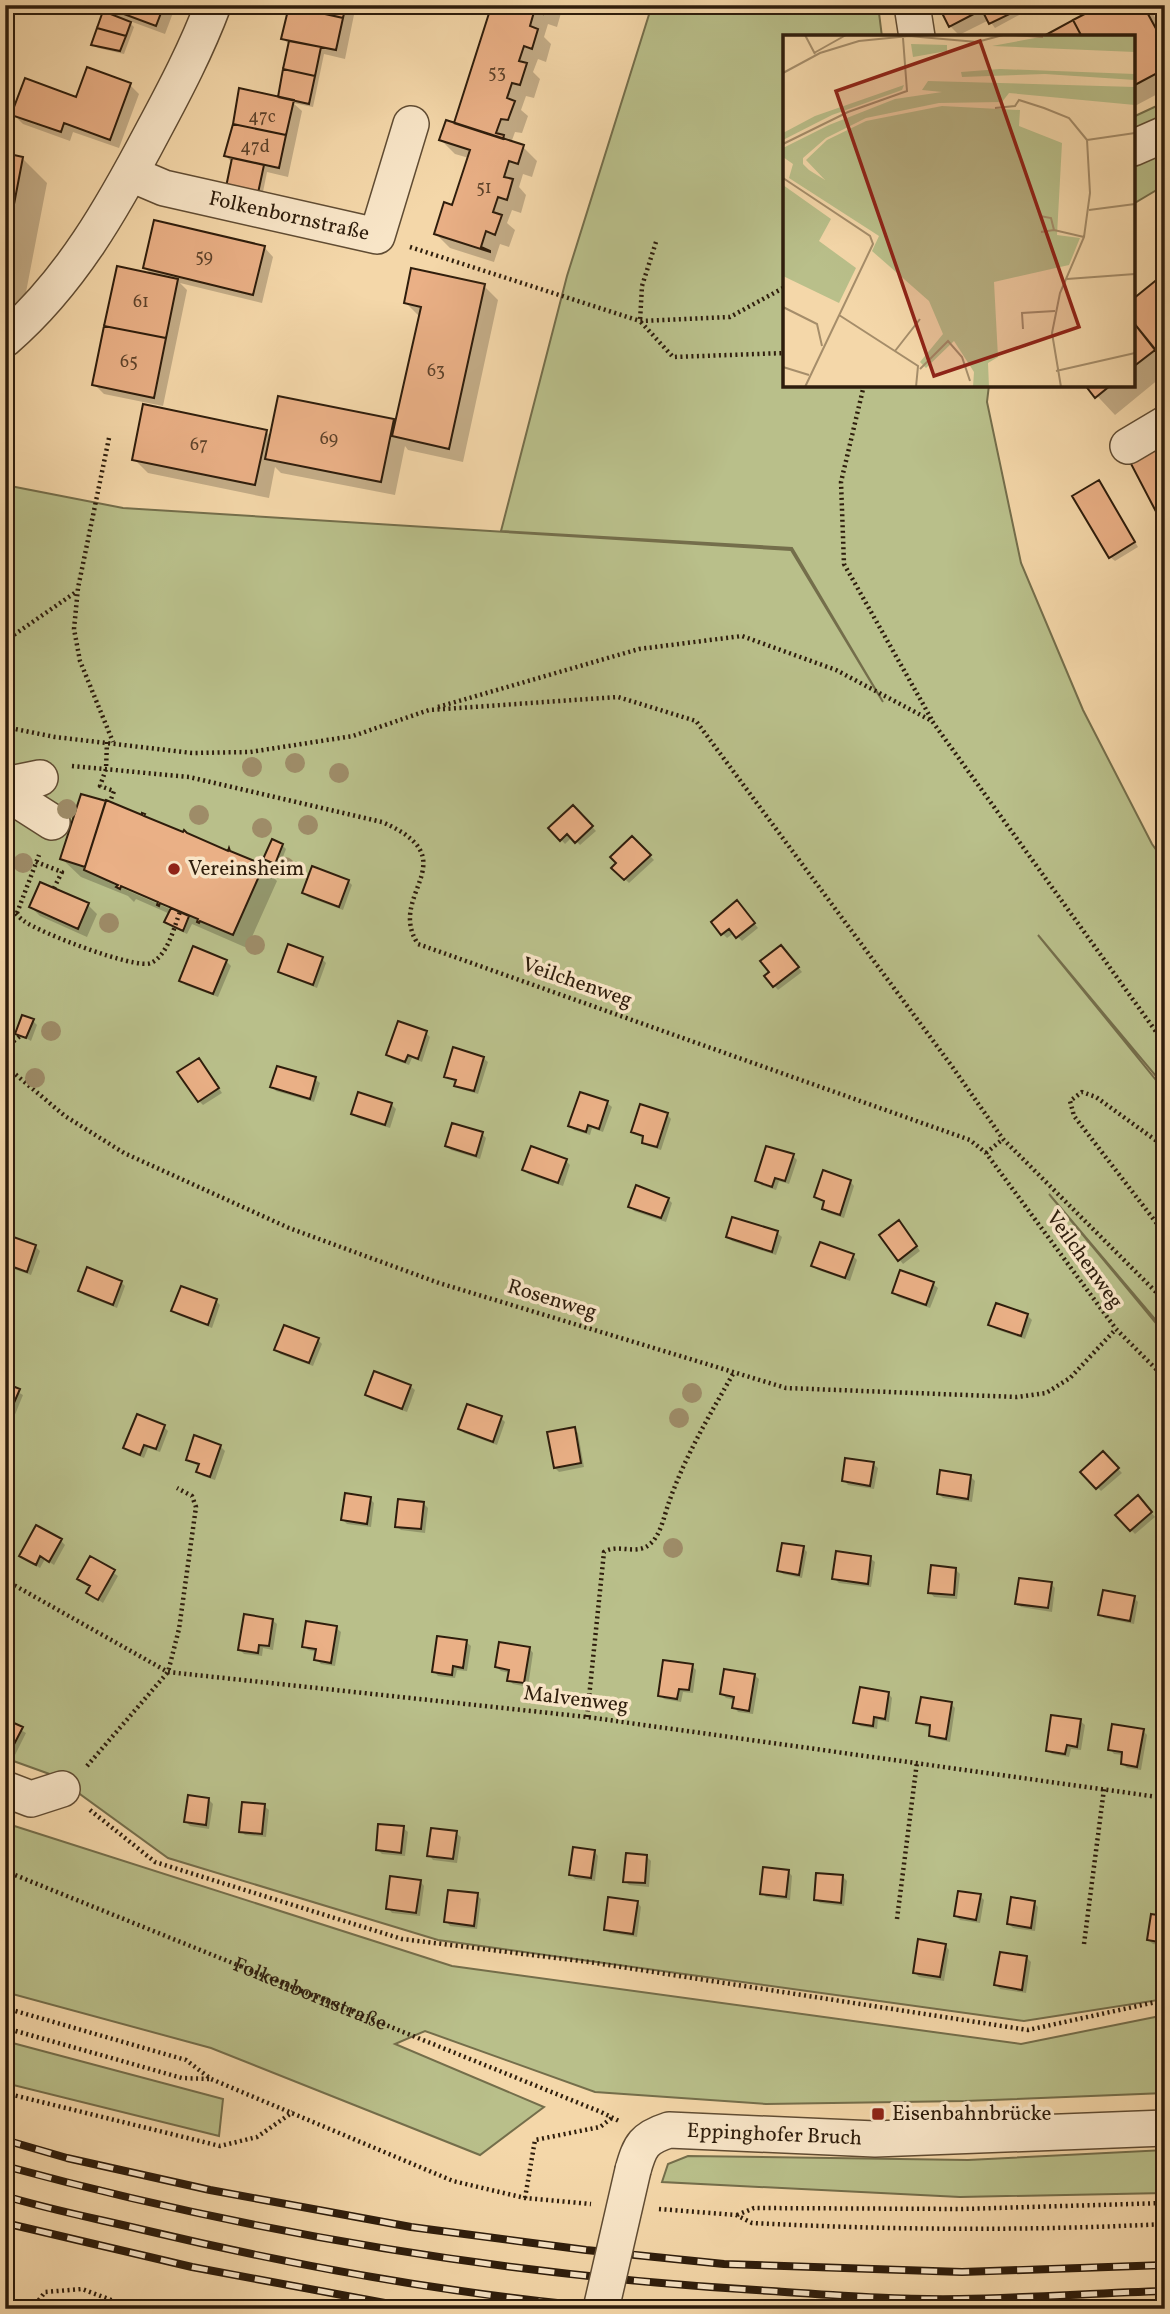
<svg xmlns="http://www.w3.org/2000/svg" width="1170" height="2314" viewBox="0 0 1170 2314" font-family="Vollkorn,serif">
  <style>
    .green { fill: #b9bf8a; stroke: #746e4b; stroke-width: 2 }
    .shadow { fill: #0003; fill-rule: evenodd }
    .building { fill: #eab086; stroke: #2e1d0c; stroke-width: 2 }
    .lines { fill: none; stroke-linecap: round; stroke-linejoin: round }
    .minor-casing { stroke: #604c33; stroke-width: 38 }
    .path { stroke: #2e1d0c; stroke-width: 4.5; stroke-dasharray: 2 3.5; stroke-linecap: butt }
    .minor { stroke: #f8e5c7; stroke-width: 35 }
    .rail-casing { stroke: #2e1d0c; stroke-width: 8 }
    .rail { stroke: #f8e5c7; stroke-width: 5; stroke-dasharray: 16; stroke-linecap: butt }
    .minor-bridge-casing { stroke: #604c33; stroke-width: 38; stroke-linecap: butt }
    .minor-bridge { stroke: #f8e5c7; stroke-width: 35 }
    .tree { fill: #9e8c68 }
    .poi-dot { fill: #8f2418; stroke: #f8e5c7; stroke-width: 2.5 }
    .labels { text-anchor: middle; dominant-baseline: central; stroke-width: 7; stroke-linejoin: round; paint-order: stroke }
    .number-label { font-size: 18px; fill: #5d422a }
    .street-label { font-size: 21px; fill: #2e1d0c; stroke: #f8e5c7 }
    .poi-label { font-size: 21px; fill: #2e1d0c; stroke: #f8e5c7; text-anchor: start }
    .inset-road { fill: none; stroke: #a58d6a; stroke-width: 2 }
    .view { fill: #8f2418; fill-opacity: 0.15; stroke: #8f2418; stroke-width: 3.5 }
    .inset-edge { fill: none; stroke: #2e1d0c; stroke-width: 3.5 }
  </style>
  <rect width="100%" height="100%" fill="#f4d7a9"/>
  <filter id="stains"><feTurbulence type="fractalNoise" baseFrequency=".00286" numOctaves="4"/><feColorMatrix values="0 0 0 0 .2 0 0 0 0 .09 0 0 0 0 .02 0 0 0 .5 -.17"/></filter>
  <radialGradient id="worn" r=".72"><stop offset=".6" stop-color="#630" stop-opacity="0"/><stop offset="1" stop-color="#630" stop-opacity=".3"/></radialGradient>
  <path class="green" d="M652,5h226l4,32h-97v348h204l-2,17 34,161 62,147 69,134 13,18v225l-127,-152 127,156v240l-116,-137 116,140v665l-141,22 -586,-81 -270,-82 -113,-82 -50,-18v-1273l118,23 668,42 92,152 -91,-154 -291,-17 66,-255z
    M1165,102v83l-32,19v-87z
    M5,1823l447,143 569,78 144,-29v78l-200,8 -199,3 -171,-12 -170,-61 -30,13 149,63 -64,48 -269,-107 -206,-56z
    M5,2041l218,58 -4,37 -214,-53z
    M1165,2150v43l-205,4 -298,-15 6,-18 20,-8 280,4z"/>
  <path class="shadow" d="M107,5h69l-11,29 -38,-14 7,7 -10,27 -26,-6 -5,-4 27,-25z
    M290,5h66l-11,54 -21,-5 -11,53 -20,-4 9,8 -14,66 -21,-5 -5,25 -36,-41 53,-57 11,-54 -7,-6z
    M483,5l80,1 -6,21 -9,-3 -4,13 7,7 -5,18 -8,-3 -5,13 7,7 -6,19 -8,-2 -5,14 7,6 -6,17 -7,-1 -4,11 12,4 14,14 -5,16 -9,-3 -4,13 7,8 -5,18 -9,-3 -5,13 8,7 -6,17 -9,-3 -6,18 -44,-14 -14,-14 17,-27 16,-49 -14,-4 -14,-14 14,-15 36,-111z
    M940,5h78l3,9 -26,14 -6,-8 -30,15 -9,-9z
    M1105,5h43l17,31v54l-32,17v-70z
    M130,85l9,9 -20,54 -46,-16 -3,9 -47,-17 -10,-10z
    M5,155l18,4 24,24 -25,130 -17,-3z
    M264,247l9,10 -11,46 -82,-20 7,7 -24,116 -59,-12 -10,-10 58,-109 -7,-7z
    M1165,276v98l-50,41 -28,-30h46v-84z
    M484,286l14,14 -35,162 -55,-12 -3,-4 -10,49 -114,-22 -6,-6 -6,31 -121,-25 -14,-14 132,-28 5,6 122,-17 4,4 23,-107 -14,-14z
    M1155,448l10,15v61l-34,-63z
    M1103,487l35,60 -23,14 -5,-4z
    M573,807l23,24 -16,14 -8,-8 -7,7 -14,-16z
    M632,838l22,22 -25,23 -15,-15z
    M282,845l4,4 -7,18 -13,-8z
    M62,859l201,8 14,14 -30,67 -55,-24 -5,10 -16,-8 -5,-4 4,-8 -34,-15 -2,3 -6,-6 -47,-19zM114,881l58,26v3l-59,-26z
    M348,881l4,4 -9,25 -35,-13 -4,-4z
    M88,905l9,9 -10,23 -47,-21 -9,-9z
    M741,907l17,21 -16,13 -8,-8 -7,5 -4,-4z
    M194,948l33,14 4,4 -13,31 -33,-12 -4,-5z
    M785,951l17,21 -24,18 -12,-14z
    M322,959l4,4 -9,25 -33,-13 -4,-4z
    M33,1021l4,4 -6,16 -14,-8z
    M426,1033l4,4 -8,25 -10,-4 -3,7 -17,-6 -4,-4z
    M483,1058l5,4 -10,32 -17,-5 -5,-4 1,-2 -11,-7z
    M203,1064l19,29 -19,12 -4,-4z
    M315,1079l5,4 -6,19 -38,-11 -4,-5z
    M607,1103l5,4 -9,25 -11,-4 -2,7 -16,-5 -4,-4z
    M391,1104l5,5 -6,19 -32,-10 -5,-4z
    M667,1114l4,5 -10,31 -13,-4 -4,-4 1,-4 -12,-7z
    M482,1134l4,4 -6,21 -29,-9 -4,-4z
    M793,1156l4,4 -8,24 -10,-3 -3,9 -15,-5 -4,-5z
    M566,1161l4,4 -7,21 -35,-12 -4,-5z
    M850,1181l4,5 -10,32 -16,-5 -4,-4 2,-6 -10,-6z
    M668,1199l4,4 -6,19 -32,-11 -4,-5z
    M903,1227l17,24 -17,13 -4,-5z
    M777,1233l5,4 -6,18 -44,-14 -4,-4z
    M5,1236l30,10 5,5 -9,24 -26,-9z
    M853,1256l4,4 -7,21 -32,-11 -5,-4z
    M121,1282l4,4 -8,22 -33,-13 -4,-4z
    M933,1284l5,4 -8,20 -32,-11 -4,-4z
    M216,1301l4,4 -8,23 -34,-13 -5,-5z
    M998,1305l30,11 4,4 -7,19 -30,-10 -4,-5z
    M318,1340l4,4 -9,22 -33,-12 -4,-4z
    M5,1385l18,10 -11,27 -7,-3z
    M410,1386l5,4 -8,22 -36,-13 -4,-4z
    M501,1418l4,4 -8,23 -33,-12 -4,-4z
    M164,1427l4,4 -8,21 -12,-4 -4,10 -15,-6 -4,-4z
    M574,1429l4,4 6,34 -25,5 -4,-4z
    M220,1446l5,5 -10,29 -12,-4 -4,-4 1,-5 -12,-7z
    M1103,1453l19,20 -21,18 -18,-19z
    M873,1464l5,4 -4,21 -26,-4 -4,-5z
    M971,1477l4,4 -3,21 -29,-4 -5,-5z
    M1138,1498l17,19 -20,17 -18,-19z
    M370,1499l4,4 -3,24 -24,-3 -4,-4z
    M424,1504l4,4 -3,25 -24,-3 -5,-4z
    M61,1541l4,4 -11,20 -9,-6 -5,9 -19,-13z
    M803,1548l4,4 -5,26 -19,-4 -4,-4z
    M91,1558l27,18 -15,27 -15,-10 3,-6 -11,-8z
    M870,1558l5,4 -4,25 -32,-4 -5,-5z
    M956,1570l4,4 -3,25 -23,-2 -4,-5z
    M1051,1584l4,4 -3,24 -31,-5 -4,-4z
    M1134,1598l4,4 -4,22 -30,-6 -4,-4z
    M272,1620l5,4 -4,26 -10,-2 -1,8 -18,-2 -4,-4z
    M336,1628l5,4 -6,34 -14,-2 -5,-5 2,-7 -10,-2 -4,-4z
    M466,1642l5,4 -4,25 -10,-1 -2,8 -17,-2 -4,-5z
    M529,1648l4,5 -5,34 -15,-3 -4,-4 1,-7 -9,-2 -5,-4z
    M692,1666l4,4 -3,23 -10,-1 -2,10 -17,-3 -4,-4z
    M754,1675l5,4 -6,35 -15,-2 -4,-5 1,-7 -9,-2 -4,-4z
    M888,1693l4,5 -3,24 -11,-2 -1,9 -17,-3 -5,-4z
    M951,1704l4,4 -5,34 -15,-3 -5,-4 2,-7 -9,-2 -5,-4z
    M5,1721l21,12 -13,26 -8,-4z
    M1080,1721l5,4 -4,25 -10,-1 -2,8 -17,-3 -4,-4z
    M1143,1731l4,4 -6,35 -14,-2 -5,-5 2,-8 -10,-1 -4,-5z
    M209,1800l4,4 -4,25 -19,-3 -4,-4z
    M264,1806l5,4 -3,27 -21,-2 -4,-4z
    M403,1828l5,4 -3,24 -23,-2 -4,-4z
    M456,1833l5,4 -4,26 -24,-3 -4,-5z
    M594,1851l4,5 -3,25 -20,-2 -4,-5z
    M647,1857l4,4 -2,26 -20,-2 -4,-4z
    M788,1871l4,5 -2,24 -24,-3 -4,-4z
    M843,1877l4,4 -3,25 -24,-3 -5,-4z
    M420,1881l4,5 -4,30 -28,-3 -4,-5z
    M477,1895l4,4 -4,30 -27,-3 -4,-5z
    M980,1896l4,4 -4,23 -20,-3 -4,-4z
    M637,1902l4,5 -4,30 -27,-4 -4,-4z
    M1034,1903l4,4 -3,24 -22,-3 -4,-4z
    M1165,1918v28l-12,-2 -5,-4z
    M945,1945l4,5 -5,31 -25,-4 -5,-5z
    M1027,1958l4,4 -5,31 -26,-4 -4,-4z"/>
  <path class="building" d="M105,5h59l-8,21 -51,-19z
    M289,5h57l-3,13z
    M487,5h59l-3,9 -9,-2 -4,14 8,3 -6,20 -8,-3 -5,15 8,2 -7,22 -8,-2 -5,15 8,3 -7,19 -7,-1 -5,14 8,2 -1,4 -49,-16 37,-116z
    M938,5h53l-42,22z
    M991,5h25l2,5 -29,14 -7,-14z
    M1102,5h41l22,40v24l-32,17v-49h-51l-9,-17z
    M289,6l54,12 -7,32 -55,-11z
    M103,11l28,11 -5,14 -29,-8z
    M1073,20l9,17h-40z
    M97,28l29,8 -6,15 -29,-6z
    M289,41l32,6 -6,29 -32,-7z
    M87,67l44,16 -21,57 -46,-17 -3,9 -50,-17 14,-37 51,19z
    M283,69l32,7 -6,28 -31,-7z
    M239,88l55,12 -8,35 -53,-11z
    M446,120l78,25 -6,19 -9,-3 -5,16 9,2 -6,21 -9,-3 -5,15 9,3 -7,20 -9,-4 -5,16 9,4v1l-56,-18 10,-32 8,3 18,-55 -31,-10z
    M233,124l53,11 -7,33 -55,-12z
    M5,153l18,4 -16,84h-2z
    M232,158l32,7 -6,28 -32,-6z
    M154,220l111,26 -12,49 -110,-27z
    M117,266l61,13 -12,59 -62,-12z
    M411,268l74,16 -36,165 -57,-13 29,-129 -17,-4z
    M1165,273v84l-2,2 -30,-37v-23z
    M1133,322l22,28 -22,17z
    M104,326l62,12 -12,60 -62,-13z
    M1085,385h26l-16,13z
    M278,396l116,23 -13,63 -116,-23z
    M143,404l124,26 -12,55 -123,-25z
    M1155,446l10,17 -2,62 -34,-65z
    M1099,480l36,62 -26,16 -37,-62z
    M81,794l25,7 -21,66 -25,-8z
    M106,800l36,15v-2l3,1 -1,2 39,16 1,-2 3,3 41,18 1,-3 1,3 34,14 -31,70 -33,-14 -1,2 -2,-1 1,-3 -38,-16 -1,3 -2,-1 1,-3 -37,-16 -1,3 -4,-2 2,-2 -34,-15z
    M573,805l20,21 -18,17 -8,-9 -7,7 -12,-13z
    M632,836l19,19 -27,25 -13,-12 5,-5 -6,-6z
    M272,839l11,5 -8,20 -12,-5z
    M312,866l37,14 -10,27 -37,-14z
    M40,882l49,21 -11,26 -49,-22z
    M737,900l18,23 -19,15 -7,-9 -8,6 -10,-13z
    M171,908l18,8 -6,15 -19,-9z
    M288,944l35,13 -10,28 -35,-13z
    M781,945l18,22 -26,20 -9,-11 5,-4 -9,-11z
    M193,946l34,14 -14,34 -34,-13z
    M22,1015l12,4 -8,19 -11,-4z
    M398,1021l29,10 -9,28 -10,-4 -3,7 -19,-7z
    M453,1047l31,10 -10,34 -20,-5 2,-6 -12,-3z
    M199,1058l20,30 -21,14 -21,-30z
    M277,1066l39,11 -6,22 -40,-12z
    M358,1092l34,11 -7,22 -34,-11z
    M580,1092l28,9 -9,28 -11,-4 -2,7 -18,-6z
    M640,1104l28,9 -11,34 -15,-4 1,-7 -12,-4z
    M452,1123l31,9 -7,24 -31,-10z
    M531,1146l36,13 -9,24 -36,-13z
    M766,1146l28,8 -9,27 -10,-3 -3,9 -17,-6z
    M823,1170l28,10 -11,35 -18,-6 2,-8 -10,-4z
    M636,1185l33,13 -8,20 -33,-11z
    M732,1217l46,14 -6,21 -46,-15z
    M899,1220l18,26 -19,15 -19,-26z
    M5,1234l31,11 -9,27 -22,-8z
    M820,1242l34,12 -9,24 -34,-12z
    M87,1267l35,14 -9,24 -35,-14z
    M900,1270l34,12 -8,23 -34,-12z
    M181,1286l36,13 -9,26 -37,-14z
    M996,1303l32,11 -7,22 -33,-11z
    M284,1325l35,13 -10,25 -35,-13z
    M374,1371l37,14 -9,24 -37,-14z
    M5,1383l15,6 -13,30 -2,-1z
    M467,1404l35,12 -9,26 -35,-13z
    M137,1414l28,11 -9,24 -12,-4 -4,10 -17,-7z
    M575,1427l6,36 -27,5 -7,-36z
    M194,1435l27,10 -11,32 -14,-5 3,-8 -13,-4z
    M1103,1451l16,17 -23,21 -16,-17z
    M845,1458l29,4 -4,24 -28,-5z
    M940,1470l31,5 -3,24 -31,-5z
    M345,1493l26,4 -4,27 -26,-4z
    M1138,1495l14,17 -22,19 -15,-16z
    M398,1499l26,3 -3,27 -26,-2z
    M36,1525l26,14 -13,23 -9,-6 -4,9 -17,-9z
    M782,1543l22,3 -5,29 -22,-4z
    M836,1551l35,5 -3,28 -36,-5z
    M90,1556l25,14 -17,30 -12,-7 4,-7 -13,-7z
    M931,1565l25,3 -2,27 -26,-2z
    M1019,1578l33,4 -4,26 -33,-4z
    M1103,1590l32,6 -5,25 -32,-6z
    M244,1614l29,5 -4,27 -10,-1 -1,8 -20,-3z
    M306,1621l31,5 -6,37 -17,-3 2,-11 -14,-2z
    M437,1636l30,4 -4,28 -10,-2 -1,9 -20,-3z
    M499,1642l31,5 -6,36 -17,-2 2,-11 -14,-3z
    M663,1660l30,4 -4,26 -10,-1 -2,10 -19,-3z
    M724,1669l31,5 -6,37 -17,-3 2,-11 -14,-3z
    M860,1687l29,5 -4,27 -11,-2 -1,9 -20,-3z
    M921,1697l31,5 -6,37 -17,-3 1,-11 -14,-2z
    M1051,1715l30,4 -4,28 -10,-2 -2,9 -19,-3z
    M5,1719l18,8 -15,29 -3,-1z
    M1112,1724l32,5 -7,38 -16,-3 1,-12 -14,-2z
    M188,1795l21,3 -3,27 -22,-3z
    M242,1802l23,2 -3,30 -23,-2z
    M378,1824l26,2 -3,27 -25,-3z
    M431,1828l26,3 -4,28 -26,-3z
    M573,1847l22,3 -4,28 -22,-3z
    M626,1853l21,2 -2,28 -22,-1z
    M763,1867l26,3 -3,27 -26,-3z
    M816,1873l27,2 -2,28 -27,-3z
    M390,1876l31,4 -5,33 -30,-4z
    M448,1890l30,3 -4,33 -30,-4z
    M958,1891l23,3 -5,26 -22,-4z
    M608,1897l30,4 -5,33 -29,-4z
    M1011,1897l24,4 -4,27 -24,-4z
    M1151,1914l14,2v27l-18,-3z
    M918,1939l28,5 -6,33 -27,-4z
    M1000,1952l27,4 -5,34 -28,-5z"/>
  <g class="lines">
    <g class="minor-casing">
      <g id="minor">
        <path d="M912,5l5,32"/>
        <path d="M1133,148l32,-14"/>
        <path id="s2" d="M131,174l33,14 213,48 34,-112"/>
        <path d="M5,339c66,-57 108,-132 148,-208 22,-41 44,-83 60,-126"/>
        <path d="M1128,446l37,-22"/>
        <path d="M5,785l35,-7"/>
        <path d="M5,792l47,30"/>
        <path d="M5,1789l26,10 31,-10"/>
        <path id="s3" d="M633,2170c7,-25 11,-32 36,-40l206,9 290,-11"/>
      </g>
    </g>
    <g class="path">
      <path d="M656,242l-14,44 -2,35 33,36 112,-4"/>
      <path d="M410,247l230,74 90,-4 55,-30"/>
      <path d="M864,385l-23,97 3,82 88,156"/>
      <path d="M109,438l-31,150 -4,41 6,32 33,81"/>
      <path d="M5,641l71,-49"/>
      <path d="M438,707l201,-58 103,-13 94,34 96,51 233,323"/>
      <path d="M5,727l50,10 137,16 58,-1 103,-16 76,-26 189,-13 78,24 255,344 52,74 162,162"/>
      <path d="M107,742l-1,27 -6,17 14,5 -4,11"/>
      <path d="M72,766l117,11 193,45c88,38 3,72 36,122l552,196 16,13 130,176 49,49"/>
      <path d="M36,862l26,10 -8,16"/>
      <path d="M5,901c6,7 12,15 19,20 14,11 112,49 127,42 17,-8 23,-36 29,-51"/>
      <path d="M17,913l22,-58"/>
      <path d="M5,1048l15,-12"/>
      <path d="M5,1062l10,12 50,42 59,37 165,75 150,55 347,105 231,9 29,-4 24,-15 46,-49"/>
      <path d="M1165,1147l-69,-50 -14,-5 -12,9 4,15 91,118"/>
      <path d="M986,1153l17,-14"/>
      <path d="M5,1580l163,92 419,45 578,81"/>
      <path d="M587,1717l17,-165c14,-9 33,4 46,-8 10,-8 14,-27 18,-39 16,-47 41,-89 65,-131"/>
      <path d="M87,1766l81,-94 11,-43 17,-122 -4,-11 -15,-8"/>
      <path d="M90,1810l65,52 247,77 187,23 439,68 137,-30"/>
      <path id="s1" d="M5,1871l596,241 18,9"/>
      <path d="M897,1919l20,-157"/>
      <path d="M1084,1944l20,-155"/>
      <path d="M5,2008l181,52 25,19 242,102 72,17 66,6"/>
      <path d="M5,2028l177,50 28,1"/>
      <path d="M5,2093l215,53 37,-9 36,-25"/>
      <path d="M525,2198l10,-58 65,-13 13,-10"/>
      <path d="M659,2209l77,6 16,8c138,7 275,8 413,1"/>
      <path d="M737,2215l17,-7 208,1 203,-6"/>
      <path d="M32,2309l13,-17 37,-3 53,20"/>
    </g>
    <use href="#minor" class="minor"/>
    <g class="rail-casing">
      <path id="rail" d="M5,2140l62,18 143,32 201,37 175,23 138,14 238,8 203,-7
        M5,2166c250,68 507,110 766,125 62,4 125,9 188,8 68,-1 137,-6 206,-8
        M5,2196c46,14 93,23 139,34 156,37 316,66 476,79
        M5,2223l187,44 225,42"/>
    </g>
    <use href="#rail" class="rail"/>
    <g class="minor-bridge-casing">
      <path id="minor-bridge" d="M601,2309l32,-139"/>
    </g>
    <use href="#minor-bridge" class="minor-bridge"/>
  </g>
  <g class="tree">
    <circle cx="295" cy="763" r="10"/>
    <circle cx="252" cy="767" r="10"/>
    <circle cx="339" cy="773" r="10"/>
    <circle cx="67" cy="809" r="10"/>
    <circle cx="199" cy="815" r="10"/>
    <circle cx="308" cy="825" r="10"/>
    <circle cx="262" cy="828" r="10"/>
    <circle cx="23" cy="863" r="10"/>
    <circle cx="285" cy="867" r="10"/>
    <circle cx="109" cy="923" r="10"/>
    <circle cx="255" cy="945" r="10"/>
    <circle cx="51" cy="1031" r="10"/>
    <circle cx="35" cy="1078" r="10"/>
    <circle cx="692" cy="1393" r="10"/>
    <circle cx="679" cy="1418" r="10"/>
    <circle cx="673" cy="1548" r="10"/>
  </g>
  <g class="poi-dot">
    <circle cx="174" cy="869" r="7"/>
    <rect x="871" y="2107" width="14" height="14" rx="3.5"/>
  </g>
  <g class="labels">
    <g class="number-label">
      <text x="497" y="73">53</text>
      <text x="262" y="117">47c</text>
      <text x="255" y="147">47d</text>
      <text x="484" y="188">51</text>
      <text x="204" y="257">59</text>
      <text x="141" y="302">61</text>
      <text x="129" y="362">65</text>
      <text x="436" y="371">63</text>
      <text x="329" y="439">69</text>
      <text x="199" y="445">67</text>
    </g>
    <g class="street-label">
      <text stroke="none"><textPath href="#s2" startOffset="164">Folkenbornstraße</textPath></text>
      <text transform="translate(577 983) rotate(19)">Veilchenweg</text>
      <text transform="translate(1084 1260) rotate(54)">Veilchenweg</text>
      <text transform="translate(552 1300) rotate(17)">Rosenweg</text>
      <text transform="translate(576 1700) rotate(7)">Malvenweg</text>
      <text stroke="none"><textPath href="#s1" startOffset="329">Folkenbornstraße</textPath></text>
      <text stroke="none"><textPath href="#s3" startOffset="163">Eppinghofer Bruch</textPath></text>
    </g>
    <g class="poi-label">
      <text x="188" y="869">Vereinsheim</text>
      <text x="892" y="2114">Eisenbahnbrücke</text>
    </g>
  </g>
  <g transform="translate(783 35)">
    <rect width="352" height="352" fill="#f4d7a9"/>
    <path d="M268,0h84v17l-143,-6zM128,9l36,1v6l-34,6zM217,34l135,5v6l-90,-6 -83,3 -1,-5zM145,46l207,6v18l-126,-12 -7,9 -63,1 -73,15 -40,20 -23,20v6l6,6 16,10 -19,-20 21,-20 39,-19 76,-15 78,4 -1,16 43,17 -5,92 23,3 -11,27 -75,17 4,75 -10,6 1,24h-16l1,-15 -20,-31 -28,27 -6,-6 23,-28 -14,-33 -57,-50 7,-15 -90,-58 4,-14 -10,-7v-9l46,-23 66,-26 47,-7 -20,-2zM121,50l-2,5 -70,25 -49,25v-7l32,-17zM0,150l48,34 -12,22 37,27 -17,35 -56,-27z" fill="#b9bf8a"/>
    <path class="inset-road" d="M22,0l10,19M230,0l30,2M31,18l32,-18M0,38l37,-20 39,-12 50,-5 68,6 26,-7M212,73l20,-2 4,-6 25,8 25,10 18,22 3,53 -6,44 -24,56 -8,40 9,54M304,105l48,-7M0,109l65,-32 59,-21 -4,-53M0,143l87,58 3,8 -68,143M306,175l46,-6M257,181l11,2 3,12M258,197l13,-2 30,7M284,244l68,-5M0,272l34,17 5,22M56,280l79,51 -2,21M240,294l-1,-16 33,-2M112,316l25,-32M0,332l26,8M137,334l28,-28 14,16 8,24M273,336l79,-18"/>
    <path class="view" d="M197,6l99,286 -145,49 -98,-285z"/>
    <rect width="352" height="352" class="inset-edge"/>
  </g>
  <rect width="1170" height="2314" fill="none" stroke="#f4d7a9" stroke-width="28"/>
  <rect x="7" y="7" width="1156" height="2300" fill="none" stroke="#2e1d0c" stroke-width="3.5"/>
  <rect x="14" y="14" width="1142" height="2286" fill="none" stroke="#2e1d0c" stroke-width="2"/>
  <rect width="100%" height="100%" filter="url(#stains)"/>
  <rect width="100%" height="100%" fill="url(#worn)"/>
</svg>
